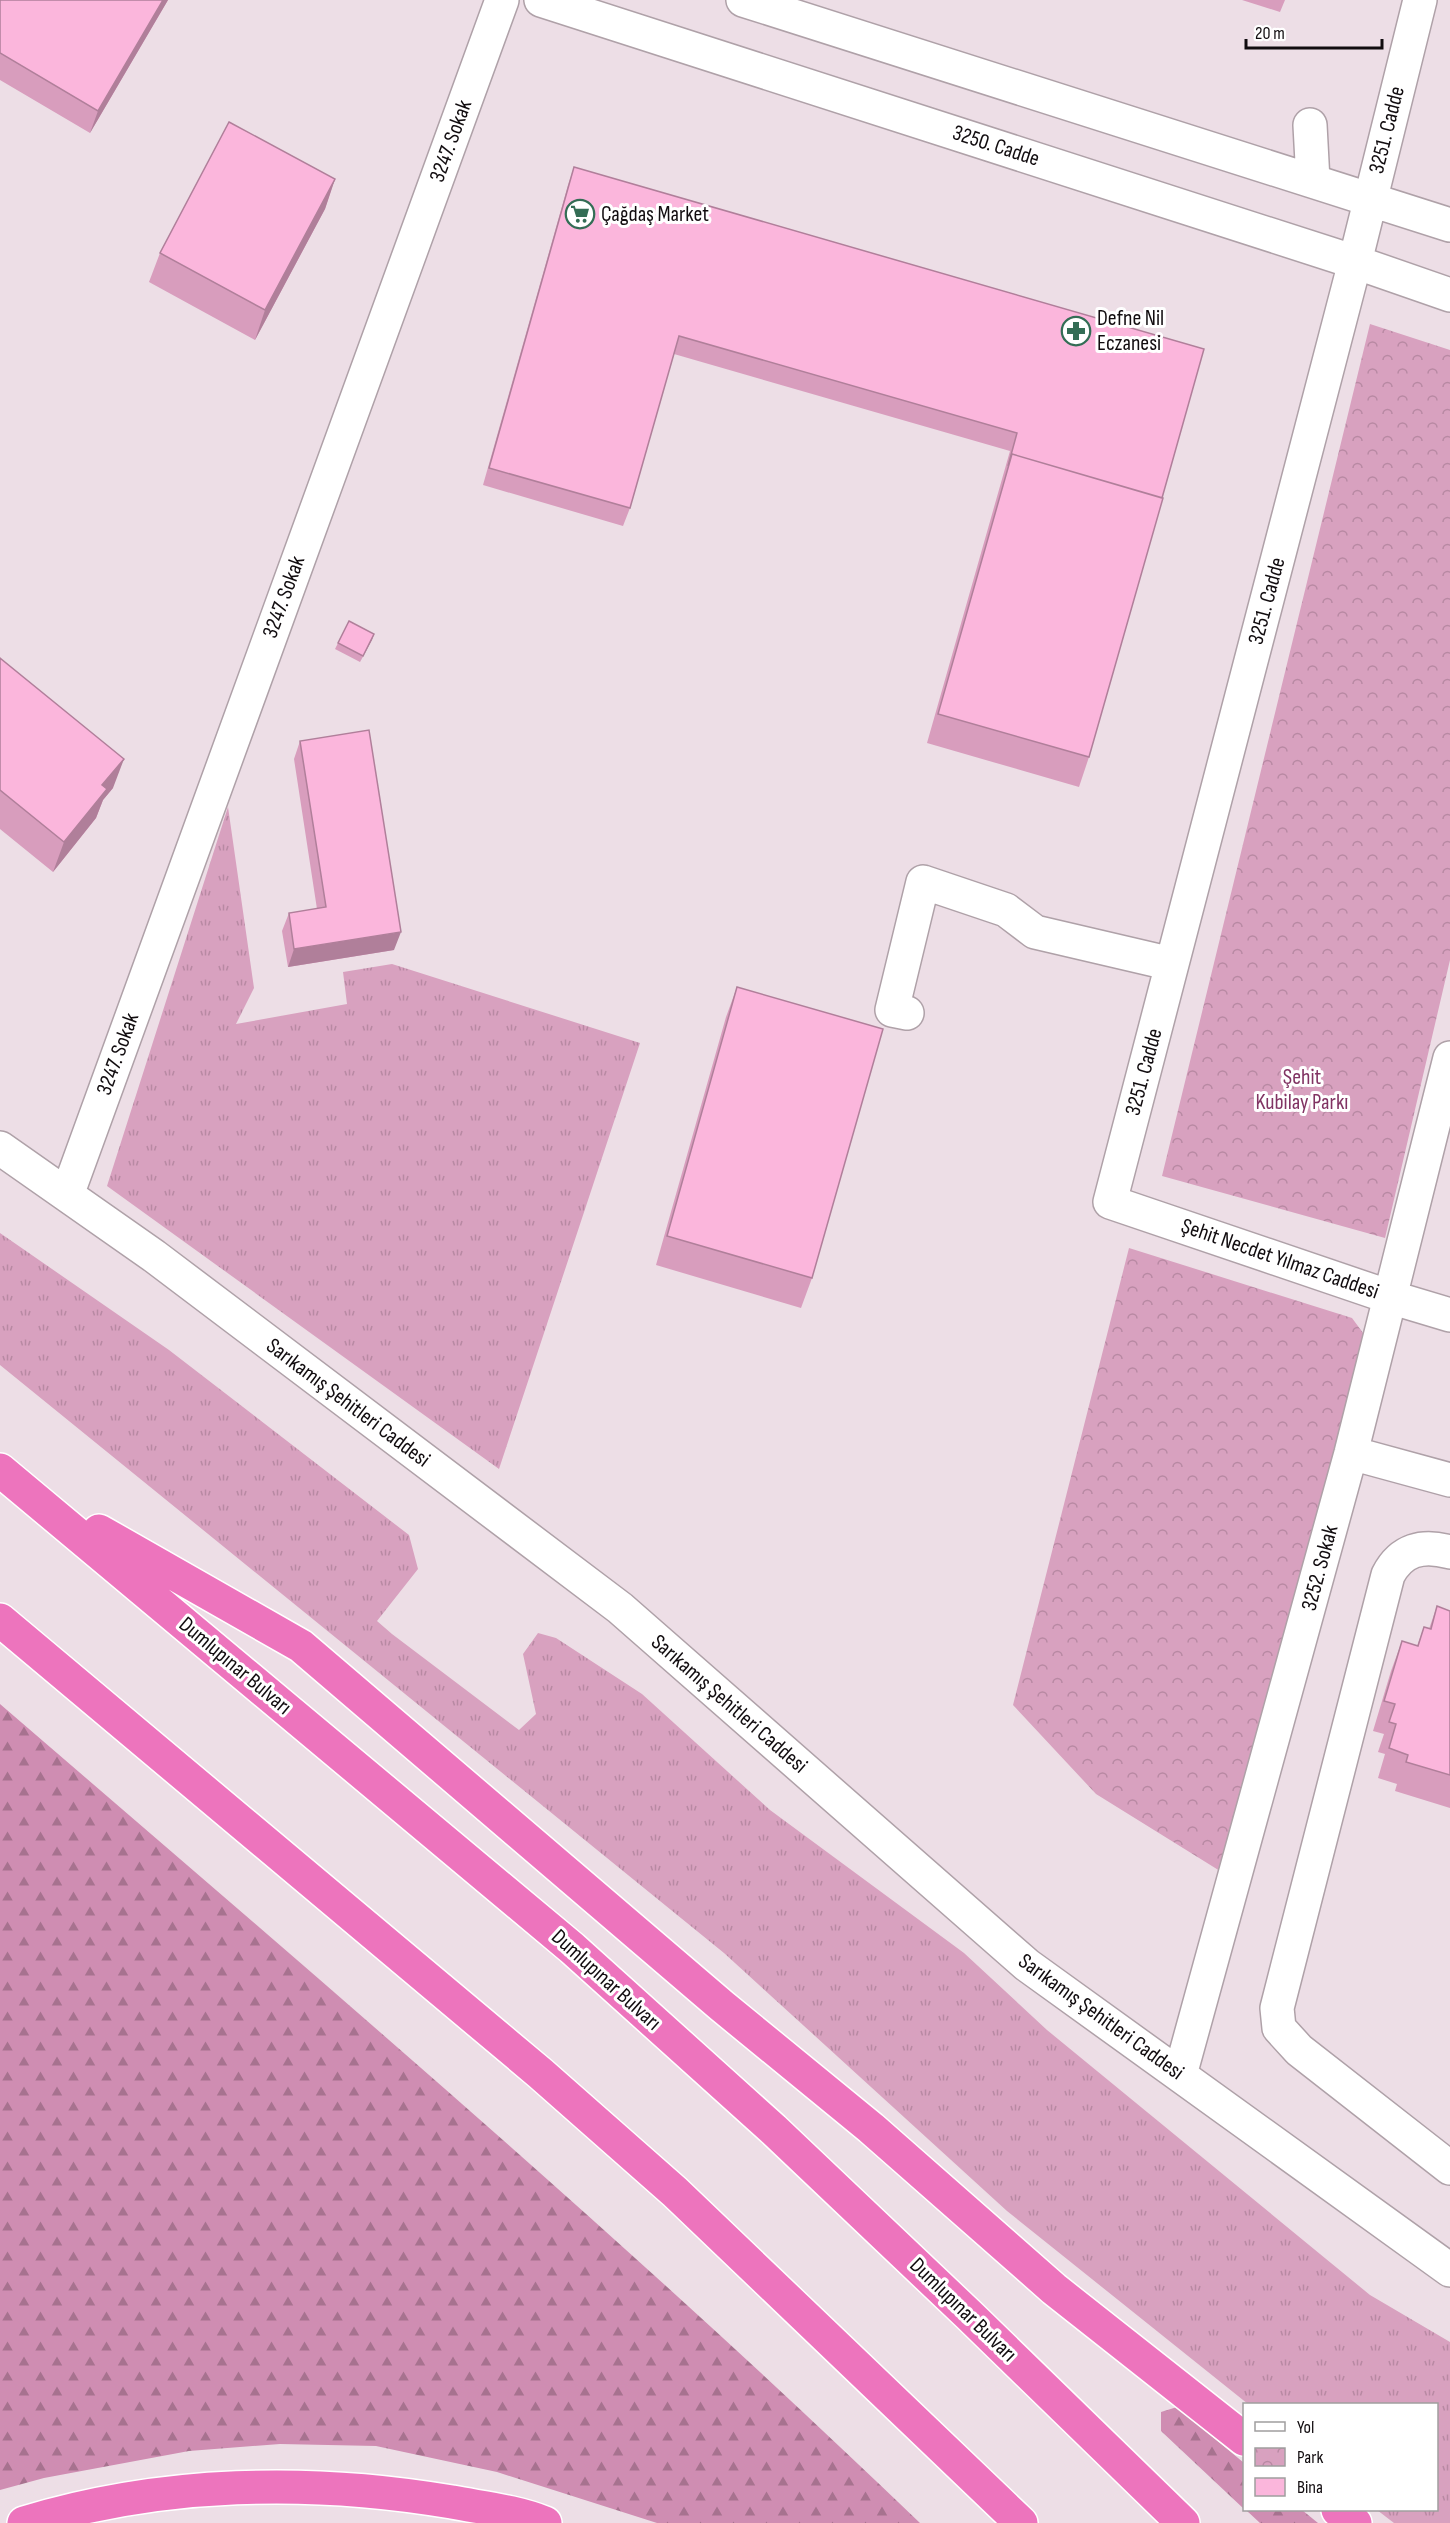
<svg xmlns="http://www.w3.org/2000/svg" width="1450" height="2523" viewBox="0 0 1450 2523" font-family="'Sofia Sans Condensed',sans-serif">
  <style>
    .grass { fill: url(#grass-tufts) }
    .forest { fill: url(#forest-firs) }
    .park { fill: url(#park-crowns) }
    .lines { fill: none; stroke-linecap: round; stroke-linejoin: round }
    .minor-casing { stroke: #afa1a8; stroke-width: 36 }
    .highway-casing { stroke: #fff; stroke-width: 36 }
    .minor { stroke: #fff; stroke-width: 33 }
    .highway { stroke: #ed74bd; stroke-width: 33 }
    .wall { fill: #d89dbd }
    .shaded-wall { fill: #b07f9a }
    .building { fill: #fbb6dc; stroke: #b07f9a; stroke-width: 1.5 }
    .labels { text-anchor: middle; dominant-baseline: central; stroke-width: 6; stroke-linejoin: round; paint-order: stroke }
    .street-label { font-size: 22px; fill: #110c0f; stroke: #fff }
    .poi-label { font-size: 22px; fill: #110c0f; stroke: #fff; text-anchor: start }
    .park-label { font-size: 22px; fill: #813363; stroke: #fff }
  </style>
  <defs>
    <pattern id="grass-tufts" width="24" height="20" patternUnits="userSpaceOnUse" patternTransform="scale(1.5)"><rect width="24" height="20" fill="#d8a1bf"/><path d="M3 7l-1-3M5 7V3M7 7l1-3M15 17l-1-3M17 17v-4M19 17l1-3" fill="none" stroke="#b889a3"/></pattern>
    <pattern id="forest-firs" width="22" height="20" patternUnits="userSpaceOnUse" patternTransform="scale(1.5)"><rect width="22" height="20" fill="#cf8db2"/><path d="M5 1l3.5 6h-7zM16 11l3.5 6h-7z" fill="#a7728f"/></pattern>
    <pattern id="park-crowns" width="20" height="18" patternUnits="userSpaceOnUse" patternTransform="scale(1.5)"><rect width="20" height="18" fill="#d8a1bf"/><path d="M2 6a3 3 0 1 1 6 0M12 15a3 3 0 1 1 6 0" fill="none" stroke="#b889a3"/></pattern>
  </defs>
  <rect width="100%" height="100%" fill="#eddee6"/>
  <path class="grass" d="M228,807l26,181 -18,36 111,-20 -4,-32 49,-8 248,79 -141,426 -392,-283z
    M0,1233l169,117 240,185 9,34 -41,52 15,13 127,96 17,-16 -13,-60 15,-21 18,5 86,56 128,116 194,143 83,77 323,265 80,47v181h-56l-17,-13h59v-106h-188l-241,-193 -283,-258 -724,-588z"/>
  <path class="forest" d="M0,1704c311,268 624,534 920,819h-263l-160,-51 -121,-26 -96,-2 -91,7 -145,27 -44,12z
    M1177,2407l67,56v46l-83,-78v-19z
    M1246,2510h56l16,13h-58z"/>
  <path class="park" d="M1370,324l80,26v610l-65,278 -223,-62z
    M1129,1248l223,70 14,19 -146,534 -124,-77 -83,-89z"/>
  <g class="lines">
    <g class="minor-casing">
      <path id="minor" d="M541,0l814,262 95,33
        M743,0l707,225
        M1420,0l-65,262 -245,940 280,95 60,18
        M1310,125l3,56
        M907,1013l-15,-3 31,-128 83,28 29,22 137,32
        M0,1148l154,108 466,352 407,357 423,305
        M67,1195l435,-1195
        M1351,1453l99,27
        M1450,1552c-28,-8 -49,-2 -62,23l-111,433 2,20 20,22 151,118
        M1180,2075l171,-622 99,-395"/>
    </g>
    <g class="highway-casing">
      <path id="highway" d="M0,1470l572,478 201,181 196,186 214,208
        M99,1531l202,115 421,360 149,122 183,161 190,150
        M0,1620l540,453 135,119 346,331
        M1338,2510l17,13
        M24,2523c138,-42 286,-45 428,-21 31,6 63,9 93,21"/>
    </g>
    <use href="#minor" class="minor"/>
    <use href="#highway" class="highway"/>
  </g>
  <path class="wall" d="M0,0h168l-78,133 -90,-53z
    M1242,0h43l-5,12z
    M574,167l630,182 -115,408 -10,30 -152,-44 83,-292 -336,-97 -44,154 -7,18 -140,-41 85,-300z
    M335,179l-10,30 -70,131 -106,-58 11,-29z
    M374,634l-14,28 -25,-13 3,-6z
    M0,658l113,130 -10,12 -7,18 -43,54 -53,-43z
    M300,741l94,209 -106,17 -6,-36 7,-18 28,-4 -23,-150z
    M737,987l75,291 -11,30 -145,-43 70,-248z
    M1437,1606l13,5v197l-55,-17 2,-7 -19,-6 7,-24 -7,-2 6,-18 -11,-3 18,-60 11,-30 15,5 7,-19 5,2z"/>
  <path class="shaded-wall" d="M163,0h5l-78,133 8,-22z
    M335,179l-10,30 -70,131 10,-30z
    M374,634l-2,6 -12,22z
    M124,759l-11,29 -10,12 -7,18 -43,54 11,-30 38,-57z
    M401,932l-7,18 -106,17 6,-18z"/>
  <path class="building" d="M0,0h163l-65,111 -98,-58z
    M229,122l106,57 -70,131 -105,-57z
    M574,167l630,182 -42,149 -150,-44 -4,12 9,-33 -338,-97 -49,172 -141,-40z
    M1012,454l151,44 -74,259 -151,-43z
    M349,621l25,13 -11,22 -25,-13z
    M0,658l124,101 -22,26 5,4 -43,53 -64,-52z
    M369,730l32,202 -107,17 -5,-36 37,-6 -26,-166z
    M737,987l146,42 -71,249 -145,-42z
    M1437,1606l13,5v164l-44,-13 2,-7 -19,-7 7,-24 -7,-2 6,-18 -11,-3 18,-60 16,5 6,-19 7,2z"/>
  <defs>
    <g id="supermarket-ring" transform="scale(1.5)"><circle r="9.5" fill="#fff" stroke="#336d55" stroke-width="1.5"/><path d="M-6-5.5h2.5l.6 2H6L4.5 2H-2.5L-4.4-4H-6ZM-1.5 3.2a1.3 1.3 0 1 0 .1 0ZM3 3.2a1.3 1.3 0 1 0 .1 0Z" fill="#336d55"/></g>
    <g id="pharmacy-ring" transform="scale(1.5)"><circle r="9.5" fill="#fff" stroke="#336d55" stroke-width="1.5"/><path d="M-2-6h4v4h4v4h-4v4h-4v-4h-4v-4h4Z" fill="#336d55"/></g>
  </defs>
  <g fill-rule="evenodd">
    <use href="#supermarket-ring" x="580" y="214"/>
    <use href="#pharmacy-ring" x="1076" y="331"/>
  </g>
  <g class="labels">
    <g class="street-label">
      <text transform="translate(1387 130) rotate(-76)">3251. Cadde</text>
      <text transform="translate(451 141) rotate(-70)">3247. Sokak</text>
      <text transform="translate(996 146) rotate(18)">3250. Cadde</text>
      <text transform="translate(284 597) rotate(-70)">3247. Sokak</text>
      <text transform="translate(1267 601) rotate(-75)">3251. Cadde</text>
      <text transform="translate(118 1054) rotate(-70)">3247. Sokak</text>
      <text transform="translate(1144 1072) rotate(-75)">3251. Cadde</text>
      <text transform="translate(1280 1259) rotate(19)">Şehit Necdet Yılmaz Caddesi</text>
      <text transform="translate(348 1403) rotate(37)">Sarıkamış Şehitleri Caddesi</text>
      <text transform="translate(1320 1568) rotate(-75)">3252. Sokak</text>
      <text transform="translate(235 1666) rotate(40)">Dumlupınar Bulvarı</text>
      <text transform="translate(729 1704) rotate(41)">Sarıkamış Şehitleri Caddesi</text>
      <text transform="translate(606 1980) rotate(42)">Dumlupınar Bulvarı</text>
      <text transform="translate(1101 2017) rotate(36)">Sarıkamış Şehitleri Caddesi</text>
      <text transform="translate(963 2310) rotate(44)">Dumlupınar Bulvarı</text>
    </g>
    <g class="poi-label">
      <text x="601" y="214">Çağdaş Market</text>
      <text x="1097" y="318">Defne Nil<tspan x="1097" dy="25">Eczanesi</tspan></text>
    </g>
    <g class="park-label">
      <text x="1302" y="1077">Şehit<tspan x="1302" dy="25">Kubilay Parkı</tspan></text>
    </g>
  </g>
  <rect x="1243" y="2403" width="195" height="108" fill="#ffffff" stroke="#a09e9f" stroke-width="1.5"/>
  <rect x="1255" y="2422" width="30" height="9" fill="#ffffff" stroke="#a09e9f" stroke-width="1.5"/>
  <text x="1297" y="2433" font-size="18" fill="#110c0f">Yol</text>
  <rect x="1255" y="2448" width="30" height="18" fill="url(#park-crowns)" stroke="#a09e9f" stroke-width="1.5"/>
  <text x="1297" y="2463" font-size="18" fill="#110c0f">Park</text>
  <rect x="1255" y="2478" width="30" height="18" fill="#fbb6dc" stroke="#a09e9f" stroke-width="1.5"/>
  <text x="1297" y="2493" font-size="18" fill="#110c0f">Bina</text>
  <path d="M1246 39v9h136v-9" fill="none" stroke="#110c0f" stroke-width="3"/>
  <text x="1255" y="39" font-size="18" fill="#110c0f" stroke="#ffffff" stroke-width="4.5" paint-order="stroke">20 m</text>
</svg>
